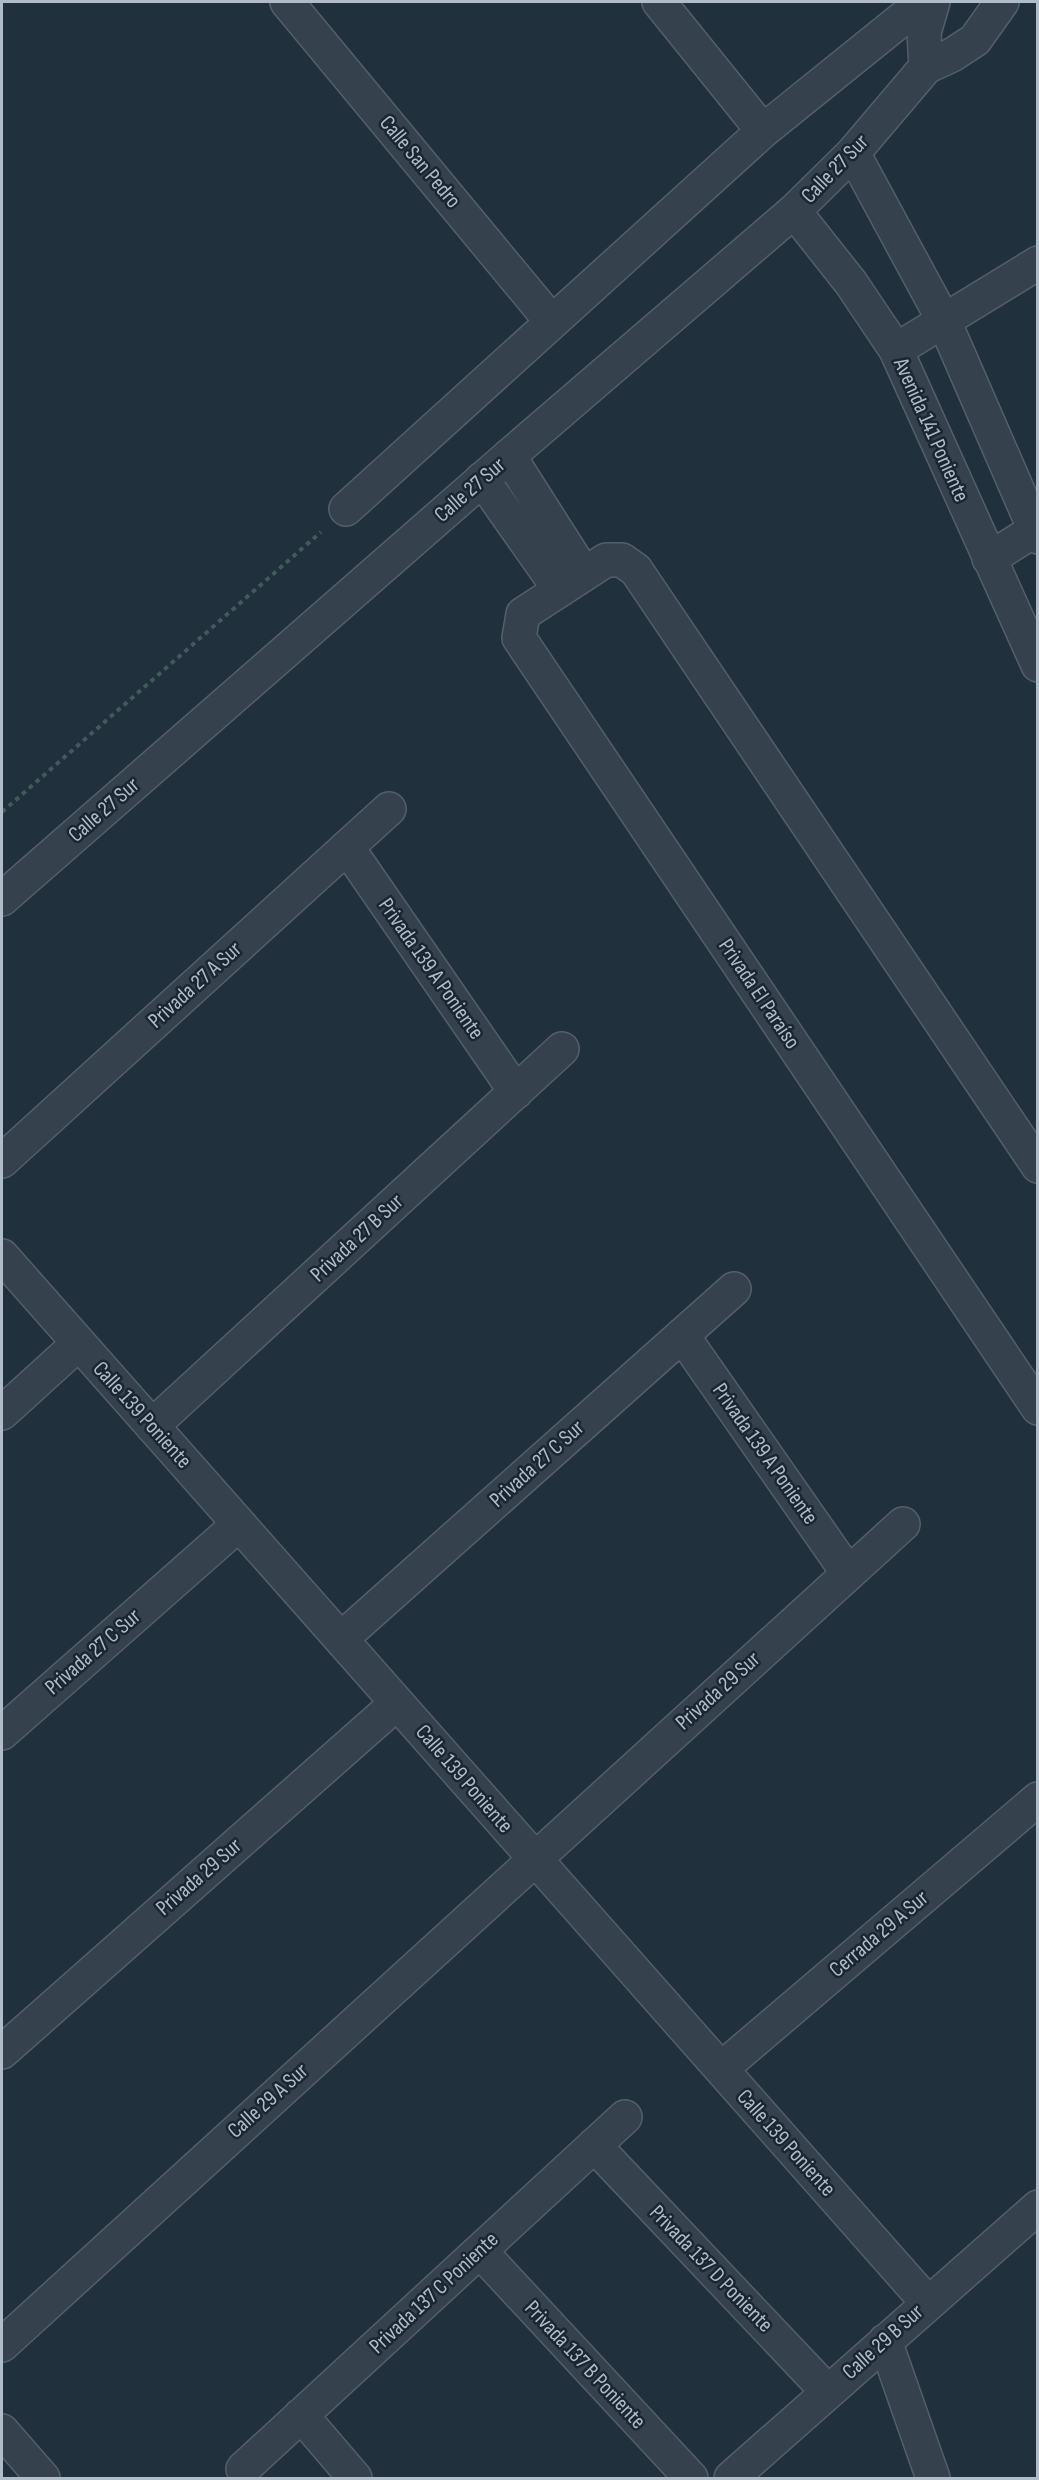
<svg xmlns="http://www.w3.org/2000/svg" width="1039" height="2480" viewBox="0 0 1039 2480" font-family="'Sofia Sans Condensed',sans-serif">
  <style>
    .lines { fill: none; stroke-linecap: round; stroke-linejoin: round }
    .minor-casing { stroke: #535f6b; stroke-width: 36 }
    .tertiary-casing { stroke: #535f6b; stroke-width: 36 }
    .path { stroke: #415b5b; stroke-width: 4; stroke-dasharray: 4.5 4.5; stroke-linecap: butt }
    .minor { stroke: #35424d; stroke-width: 33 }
    .tertiary { stroke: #35424d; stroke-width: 33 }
    .labels { text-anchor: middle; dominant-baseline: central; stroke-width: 5; stroke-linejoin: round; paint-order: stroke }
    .street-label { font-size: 22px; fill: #b0bcc9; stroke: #1a2732 }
  </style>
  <rect width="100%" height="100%" fill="#21303d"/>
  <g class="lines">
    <g class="minor-casing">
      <path id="minor" d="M287,2l265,320
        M659,2l104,129
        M853,153l91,168 94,216
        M794,211l57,72 45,67 142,315
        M896,350l142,-87
        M509,456l75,118
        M482,479l78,111
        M346,509l417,-378 160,-129
        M989,559l49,-31
        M347,847l169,245
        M2,1161l387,-352
        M1038,1166l-402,-596 -14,-10h-16l-83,54 -4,24 519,770
        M2,1256l925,1046
        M682,1335l166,238
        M2,1413l77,-70
        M152,1426l410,-377
        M341,1639l393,-350
        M2,1733l237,-209
        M2,2052l395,-349
        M721,2069l317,-270
        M594,2145l234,247
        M480,2251l211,227
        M885,2341l48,137
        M2,2345l901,-821
        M301,2415l54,63
        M2,2431l41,47
        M243,2469l382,-352
        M731,2478l307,-271"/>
    </g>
    <g class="tertiary-casing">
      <path id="tertiary" d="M926,67l-2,-34 9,-31
        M2,899l507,-443 285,-245 59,-58 73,-86 26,-12 23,-15 27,-38"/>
    </g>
    <path class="path" d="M2,812l319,-280"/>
    <use href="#minor" class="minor"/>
    <use href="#tertiary" class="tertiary"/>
  </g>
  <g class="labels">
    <g class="street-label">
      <text transform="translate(420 162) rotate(50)">Calle San Pedro</text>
      <text transform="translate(835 169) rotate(-46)">Calle 27 Sur</text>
      <text transform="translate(931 430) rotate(66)">Avenida 141 Poniente</text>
      <text transform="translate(470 490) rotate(-41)">Calle 27 Sur</text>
      <text transform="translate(104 810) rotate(-41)">Calle 27 Sur</text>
      <text transform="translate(431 969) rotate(55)">Privada 139 A Poniente</text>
      <text transform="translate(195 985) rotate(-42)">Privada 27 A Sur</text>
      <text transform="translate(759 994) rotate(56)">Privada El Paraíso</text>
      <text transform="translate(357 1238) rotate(-43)">Privada 27 B Sur</text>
      <text transform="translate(142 1415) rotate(48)">Calle 139 Poniente</text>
      <text transform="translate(765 1454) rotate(55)">Privada 139 A Poniente</text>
      <text transform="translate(537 1464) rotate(-42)">Privada 27 C Sur</text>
      <text transform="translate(93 1652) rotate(-41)">Privada 27 C Sur</text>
      <text transform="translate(718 1691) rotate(-42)">Privada 29 Sur</text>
      <text transform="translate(464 1779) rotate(49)">Calle 139 Poniente</text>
      <text transform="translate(199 1877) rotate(-41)">Privada 29 Sur</text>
      <text transform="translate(879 1934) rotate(-40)">Cerrada 29 A Sur</text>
      <text transform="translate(268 2101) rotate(-42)">Calle 29 A Sur</text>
      <text transform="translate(786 2143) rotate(48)">Calle 139 Poniente</text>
      <text transform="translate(711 2269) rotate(46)">Privada 137 D Poniente</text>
      <text transform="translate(434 2293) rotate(-43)">Privada 137 C Poniente</text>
      <text transform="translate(883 2342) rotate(-42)">Calle 29 B Sur</text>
      <text transform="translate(585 2365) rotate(47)">Privada 137 B Poniente</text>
    </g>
  </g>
  <rect width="1039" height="2480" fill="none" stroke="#b0bcc9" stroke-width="6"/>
</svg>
